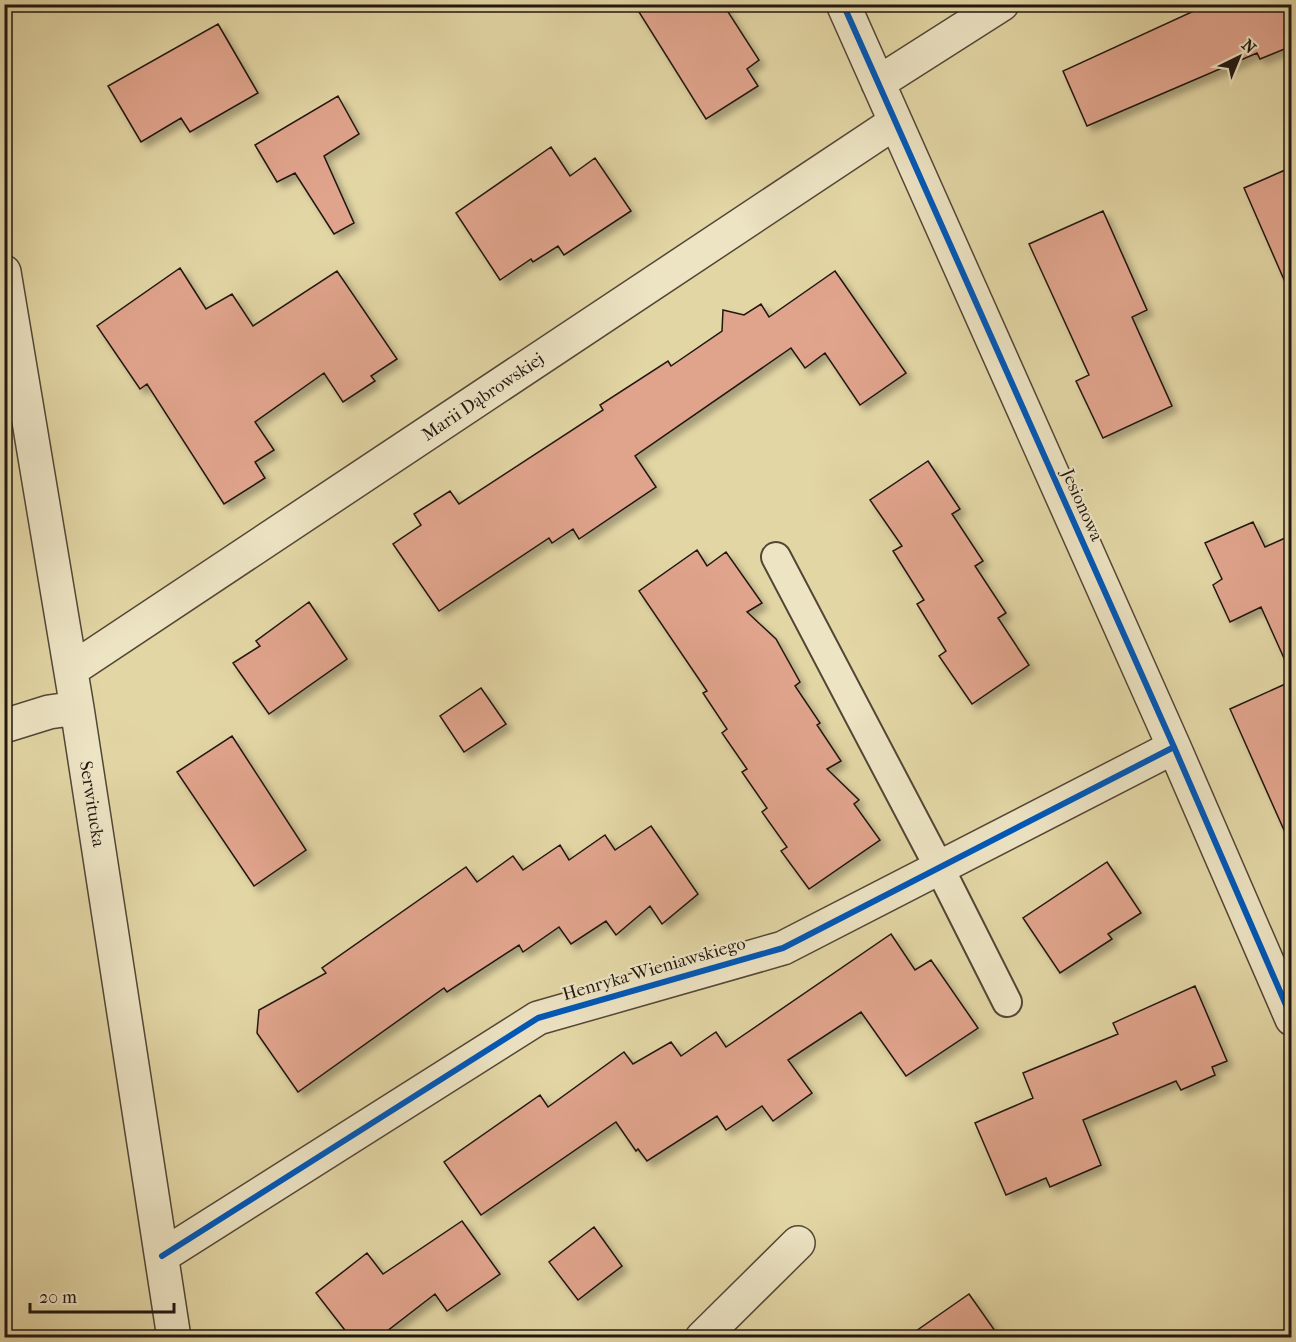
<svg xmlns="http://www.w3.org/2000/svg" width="1296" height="1342" viewBox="0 0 1296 1342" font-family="'IM FELL French Canon',serif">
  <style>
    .building { fill: #e0a48c; stroke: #211711; stroke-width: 1.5; filter: url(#shadow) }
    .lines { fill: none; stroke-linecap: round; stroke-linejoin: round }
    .service-casing { stroke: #524736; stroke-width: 32 }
    .minor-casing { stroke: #524736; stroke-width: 36 }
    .service { stroke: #ede4c4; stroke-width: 28 }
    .minor { stroke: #ede4c4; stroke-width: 33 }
    .cycleway-casing { stroke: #ede4c4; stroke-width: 10 }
    .cycleway { stroke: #0057b8; stroke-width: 6 }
    .labels { text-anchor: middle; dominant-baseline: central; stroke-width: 4.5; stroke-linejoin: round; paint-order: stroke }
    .street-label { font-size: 18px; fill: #211711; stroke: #ede4c4 }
  </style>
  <defs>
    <filter id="shadow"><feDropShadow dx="5.5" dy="5.5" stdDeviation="3" flood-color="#0004"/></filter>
  </defs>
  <rect width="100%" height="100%" fill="#e3d6a5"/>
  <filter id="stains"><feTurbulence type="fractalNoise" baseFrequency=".00333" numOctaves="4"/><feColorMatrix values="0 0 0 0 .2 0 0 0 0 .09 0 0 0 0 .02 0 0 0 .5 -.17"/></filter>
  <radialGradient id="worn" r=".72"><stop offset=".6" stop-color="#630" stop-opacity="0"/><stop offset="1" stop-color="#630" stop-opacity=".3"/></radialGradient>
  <path class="building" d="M634,4h89l36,56 -12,9 11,17 -52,33z
    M1209,4h83v42l-32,13 -3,-6 -170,73 -24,-55z
    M218,24l40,69 -68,39 -9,-14 -40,24 -33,-56z
    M338,96l21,38 -35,22 30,67 -20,11 -39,-61 -18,9 -22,-37z
    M551,147l19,29 25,-18 36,53 -67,44 -6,-9 -25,16 -2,-3 -31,21 -44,-67z
    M1292,167v131l-48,-110z
    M1103,211l44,99 -15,7 40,89 -69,32 -27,-57 13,-6 -60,-131z
    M180,268l26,41 26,-15 21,32 84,-55 60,88 -26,17 4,5 -32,21 -19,-29 -69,49 19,28 -19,12 10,16 -41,26 -77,-120 -7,5 -43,-63z
    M835,271l71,102 -46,32 -35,-52 -20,15 -14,-20 -156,108 21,31 -77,52 -6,-10 -21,14 -3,-5 -110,73 -46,-67 28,-19 -7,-11 36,-23 9,13 144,-94 -3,-5 68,-44 3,5 51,-35 1,-21 21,5 17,-11 8,13z
    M928,461l32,48 -8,5 31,47 -8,5 31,47 -8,5 31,47 -57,39 -33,-48 7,-5 -29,-47 7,-4 -31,-49 9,-5 -32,-46z
    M1253,522l12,25 27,-12v141l-31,-69 -31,15 -17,-37 9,-6 -17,-36z
    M697,550l10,16 19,-14 36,51 -15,9 29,27 24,43 -5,4 25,37 -3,2 24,36 -14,8 32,31 -5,4 26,36 -71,49 -28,-38 6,-4 -25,-35 5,-4 -25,-36 5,-3 -25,-36 5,-4 -24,-36 4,-2 -68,-100z
    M309,602l38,57 -78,55 -36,-51 27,-17 -4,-5z
    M1292,681v167l-62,-139z
    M481,688l25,36 -42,28 -24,-36z
    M232,736l74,114 -52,36 -77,-114z
    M651,826l47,68 -36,30 -12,-18 -34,29 -10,-14 -35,23 -12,-17 -36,25 -4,-7 -72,47 -3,-4 -146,104 -41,-59 2,-23 67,-37 -4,-5 144,-101 11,15 36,-26 10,14 37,-25 9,15 36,-25 10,15z
    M1107,862l34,51 -33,21 4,5 -52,34 -37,-55z
    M891,934l24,36 16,-10 47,68 -72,48 -45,-64 -73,48 24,33 -39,28 -11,-15 -36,24 -9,-14 -70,45 -9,-12 -2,2 -20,-29 -135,93 -37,-53 96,-67 8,12 76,-55 9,12 38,-22 10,14 35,-24 10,15z
    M1195,986l32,75 -15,6 3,8 -34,15 -5,-9 -93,39 18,45 -51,22 -4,-9 -40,17 -31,-72 58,-25 -10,-25 95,-39 -5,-11z
    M462,1221l38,53 -53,37 -12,-17 -57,44h-27l-35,-45 51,-40 16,21z
    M594,1227l28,39 -44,34 -29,-38z
    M969,1294l31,44h-94z"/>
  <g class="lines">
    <g class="service-casing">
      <path id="service" d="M776,557l163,310 68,135"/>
    </g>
    <g class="minor-casing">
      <path id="minor" d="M843,4l331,743 118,272
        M878,83l124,-79
        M4,272l73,436 97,630
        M71,670l823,-547
        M4,726l45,-14 28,-4
        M162,1256l376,-238 245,-70 391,-201
        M702,1338l96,-95"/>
    </g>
    <use href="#service" class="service"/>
    <use href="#minor" class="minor"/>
    <g class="cycleway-casing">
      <path id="cycleway" d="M843,4l331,743 118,272
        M162,1256l376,-238 245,-70 391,-201"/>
    </g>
    <use href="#cycleway" class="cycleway"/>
  </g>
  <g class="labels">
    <g class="street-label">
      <text transform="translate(483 397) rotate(-34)">Marii Dąbrowskiej</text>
      <text transform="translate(1082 505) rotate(66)">Jesionowa</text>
      <text transform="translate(92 804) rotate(81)">Serwitucka</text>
      <text transform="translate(654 969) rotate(-16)">Henryka Wieniawskiego</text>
    </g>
  </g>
  <rect width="1296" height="1342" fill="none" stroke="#e3d6a5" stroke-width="24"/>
  <rect x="6" y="6" width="1284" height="1330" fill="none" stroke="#211711" stroke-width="3"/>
  <rect x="12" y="12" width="1272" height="1318" fill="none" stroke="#211711" stroke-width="1.5"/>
  <g transform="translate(1239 57) rotate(43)" stroke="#ede4c4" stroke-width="4.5" paint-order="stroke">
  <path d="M0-4.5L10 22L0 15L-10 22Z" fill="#211711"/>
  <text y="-9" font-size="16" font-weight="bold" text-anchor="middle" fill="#211711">N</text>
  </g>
  <path d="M30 1303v9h144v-9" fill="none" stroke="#211711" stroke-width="3"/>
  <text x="39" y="1303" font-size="18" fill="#211711" stroke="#ede4c4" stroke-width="4.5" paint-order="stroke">20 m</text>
  <rect width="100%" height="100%" filter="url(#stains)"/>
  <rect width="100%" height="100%" fill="url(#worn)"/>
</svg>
